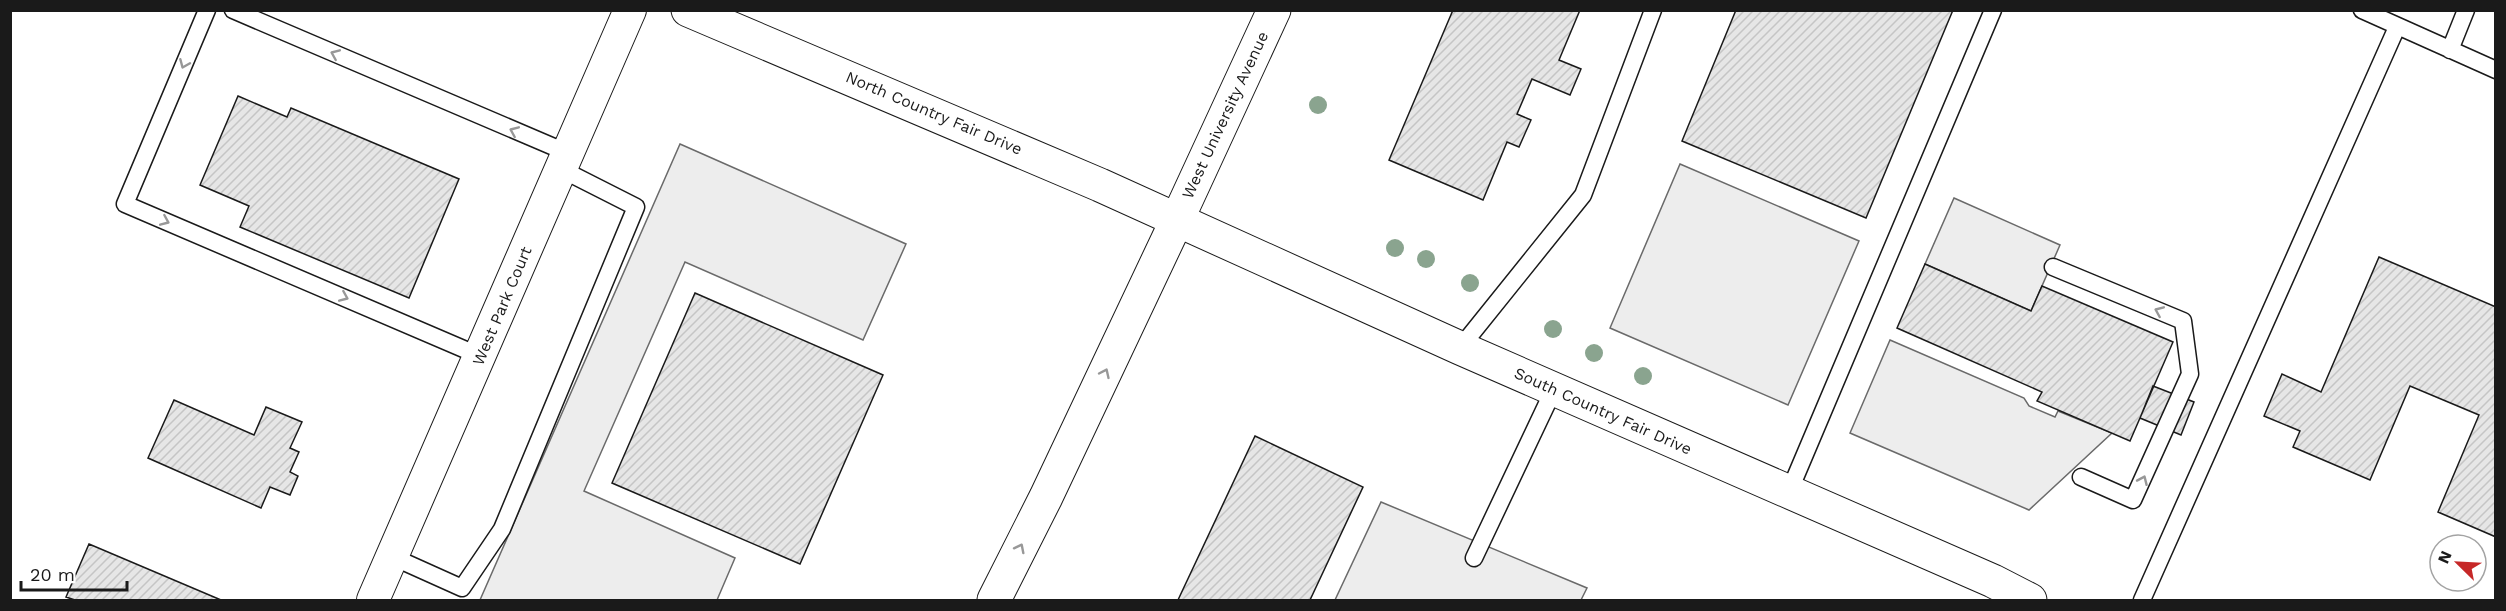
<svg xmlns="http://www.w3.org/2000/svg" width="2506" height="611" viewBox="0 0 2506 611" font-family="'Work Sans',sans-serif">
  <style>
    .parking { fill: #ededed; stroke: #6a6a6a; stroke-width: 1.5 }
    .building { fill: url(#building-hatch); stroke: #1a1a1a; stroke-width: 1.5 }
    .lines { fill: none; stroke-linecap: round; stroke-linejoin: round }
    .lane-casing { stroke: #1a1a1a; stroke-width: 19 }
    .street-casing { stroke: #1a1a1a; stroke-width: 34 }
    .secondary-casing { stroke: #1a1a1a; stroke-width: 35 }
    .primary-casing { stroke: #1a1a1a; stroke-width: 35 }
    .highway-casing { stroke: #1a1a1a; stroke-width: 35 }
    .lane { stroke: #fff; stroke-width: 16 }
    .street { stroke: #fff; stroke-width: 32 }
    .secondary { stroke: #fff; stroke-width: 33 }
    .primary { stroke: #fff; stroke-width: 33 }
    .highway { stroke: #fff; stroke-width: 33 }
    .tree { fill: #8aa48f }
    .oneway { stroke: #989898 }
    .labels { text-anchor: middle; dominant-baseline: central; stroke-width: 4.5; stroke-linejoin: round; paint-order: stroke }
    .street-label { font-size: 16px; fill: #1a1a1a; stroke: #fff }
  </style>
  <defs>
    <pattern id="building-hatch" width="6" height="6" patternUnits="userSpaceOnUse" patternTransform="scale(1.5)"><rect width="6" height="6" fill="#e6e6e6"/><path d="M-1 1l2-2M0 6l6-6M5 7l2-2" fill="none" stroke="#c5c5c5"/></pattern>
  </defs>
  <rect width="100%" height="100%" fill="#fff"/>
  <path class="parking" d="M680,144l226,100 -43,96 -178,-78 -101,229 151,67 -18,42h-237z
    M1680,164l179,77 -71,164 -178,-77z
    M1954,198l106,47 -29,66 -106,-47z
    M1890,340l134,58 5,8 26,11 3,-6 54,22 -83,77 -179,-77z
    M1381,502l206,86 -6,12h-246z"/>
  <path class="building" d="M1453,10h127l-21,50 22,9 -11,26 -38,-16 -15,35 14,6 -12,27 -12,-5 -24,58 -94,-40z
    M1736,10h217l-87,208 -184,-77z
    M238,96l49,21 4,-9 168,71 -50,119 -169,-71 9,-21 -49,-21z
    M2379,257l117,50v230l-58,-25 41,-97 -69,-29 -40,94 -77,-33 7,-16 -36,-15 18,-42 39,18z
    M1925,264l106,47 11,-25 131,56 -43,99 -93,-40 5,-9 -145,-64z
    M695,293l188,82 -83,189 -188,-81z
    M2153,386l41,16 -13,33 -41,-17z
    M174,400l80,35 12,-28 36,15 -12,26 9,4 -9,20 8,4 -8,19 -20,-8 -9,21 -113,-50z
    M1255,436l108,51 -53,113h-132z
    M89,544l132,56h-146l-9,-3z"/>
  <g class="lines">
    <g class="lane-casing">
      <path id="lane" d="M207,10l-82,194 355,152
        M233,10l335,143
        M2362,10l134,60
        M2450,50l16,-40
        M2053,267l130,54 7,53 -57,126 -52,-23
        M1460,348l123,-153 70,-185
        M1789,492l204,-482
        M393,557l69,31 40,-59 134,-322 -75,-38
        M1474,558l80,-169
        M2142,600l255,-573"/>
    </g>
    <g class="street-casing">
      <path id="street" d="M373,600l257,-590"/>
    </g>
    <g class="secondary-casing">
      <path id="secondary" d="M688,10l412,175 360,163 533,233 37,19"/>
    </g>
    <g class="primary-casing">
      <path id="primary" d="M1177,220l97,-210"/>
    </g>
    <g class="highway-casing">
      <path id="highway" d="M994,600l52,-103 131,-277"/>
    </g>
    <use href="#lane" class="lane"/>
    <use href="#street" class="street"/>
    <use href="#secondary" class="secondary"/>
    <use href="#primary" class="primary"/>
    <use href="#highway" class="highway"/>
  </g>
  <g class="tree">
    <circle cx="1318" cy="105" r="9"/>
    <circle cx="1395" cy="248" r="9"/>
    <circle cx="1426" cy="259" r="9"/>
    <circle cx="1470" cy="283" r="9"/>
    <circle cx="1553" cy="329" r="9"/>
    <circle cx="1594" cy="353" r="9"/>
    <circle cx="1643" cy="376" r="9"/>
  </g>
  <defs><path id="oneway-chevron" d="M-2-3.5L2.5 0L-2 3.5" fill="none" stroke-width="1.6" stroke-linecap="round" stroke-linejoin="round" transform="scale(1.5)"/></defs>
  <g class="oneway">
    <use href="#oneway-chevron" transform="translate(335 54) rotate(-157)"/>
    <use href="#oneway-chevron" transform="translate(184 64) rotate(113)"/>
    <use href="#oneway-chevron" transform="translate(514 131) rotate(-157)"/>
    <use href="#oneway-chevron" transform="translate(165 221) rotate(23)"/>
    <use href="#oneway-chevron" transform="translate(344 297) rotate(23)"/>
    <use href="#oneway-chevron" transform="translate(2159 311) rotate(-157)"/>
    <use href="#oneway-chevron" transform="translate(1105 373) rotate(-65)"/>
    <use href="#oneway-chevron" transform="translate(2143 480) rotate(-66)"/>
    <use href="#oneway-chevron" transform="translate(1020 548) rotate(-63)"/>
  </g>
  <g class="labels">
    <g class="street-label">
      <text transform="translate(934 113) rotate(23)">North Country Fair Drive</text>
      <text transform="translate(1225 115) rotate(-65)">West University Avenue</text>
      <text transform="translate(502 306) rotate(-67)">West Park Court</text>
      <text transform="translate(1603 411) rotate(24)">South Country Fair Drive</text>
    </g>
  </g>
  <rect width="2506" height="611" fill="none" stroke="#1a1a1a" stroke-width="24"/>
  <g transform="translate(2458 563) rotate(294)"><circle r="28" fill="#ffffff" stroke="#a3a3a3" stroke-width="1.5"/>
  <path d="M0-4.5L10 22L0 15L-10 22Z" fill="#c62828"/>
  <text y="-9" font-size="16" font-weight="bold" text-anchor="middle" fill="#1a1a1a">N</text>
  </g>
  <path d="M21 581v9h106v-9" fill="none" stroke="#1a1a1a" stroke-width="3"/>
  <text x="30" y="581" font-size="18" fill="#1a1a1a" stroke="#ffffff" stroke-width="4.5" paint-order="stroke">20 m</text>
</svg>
